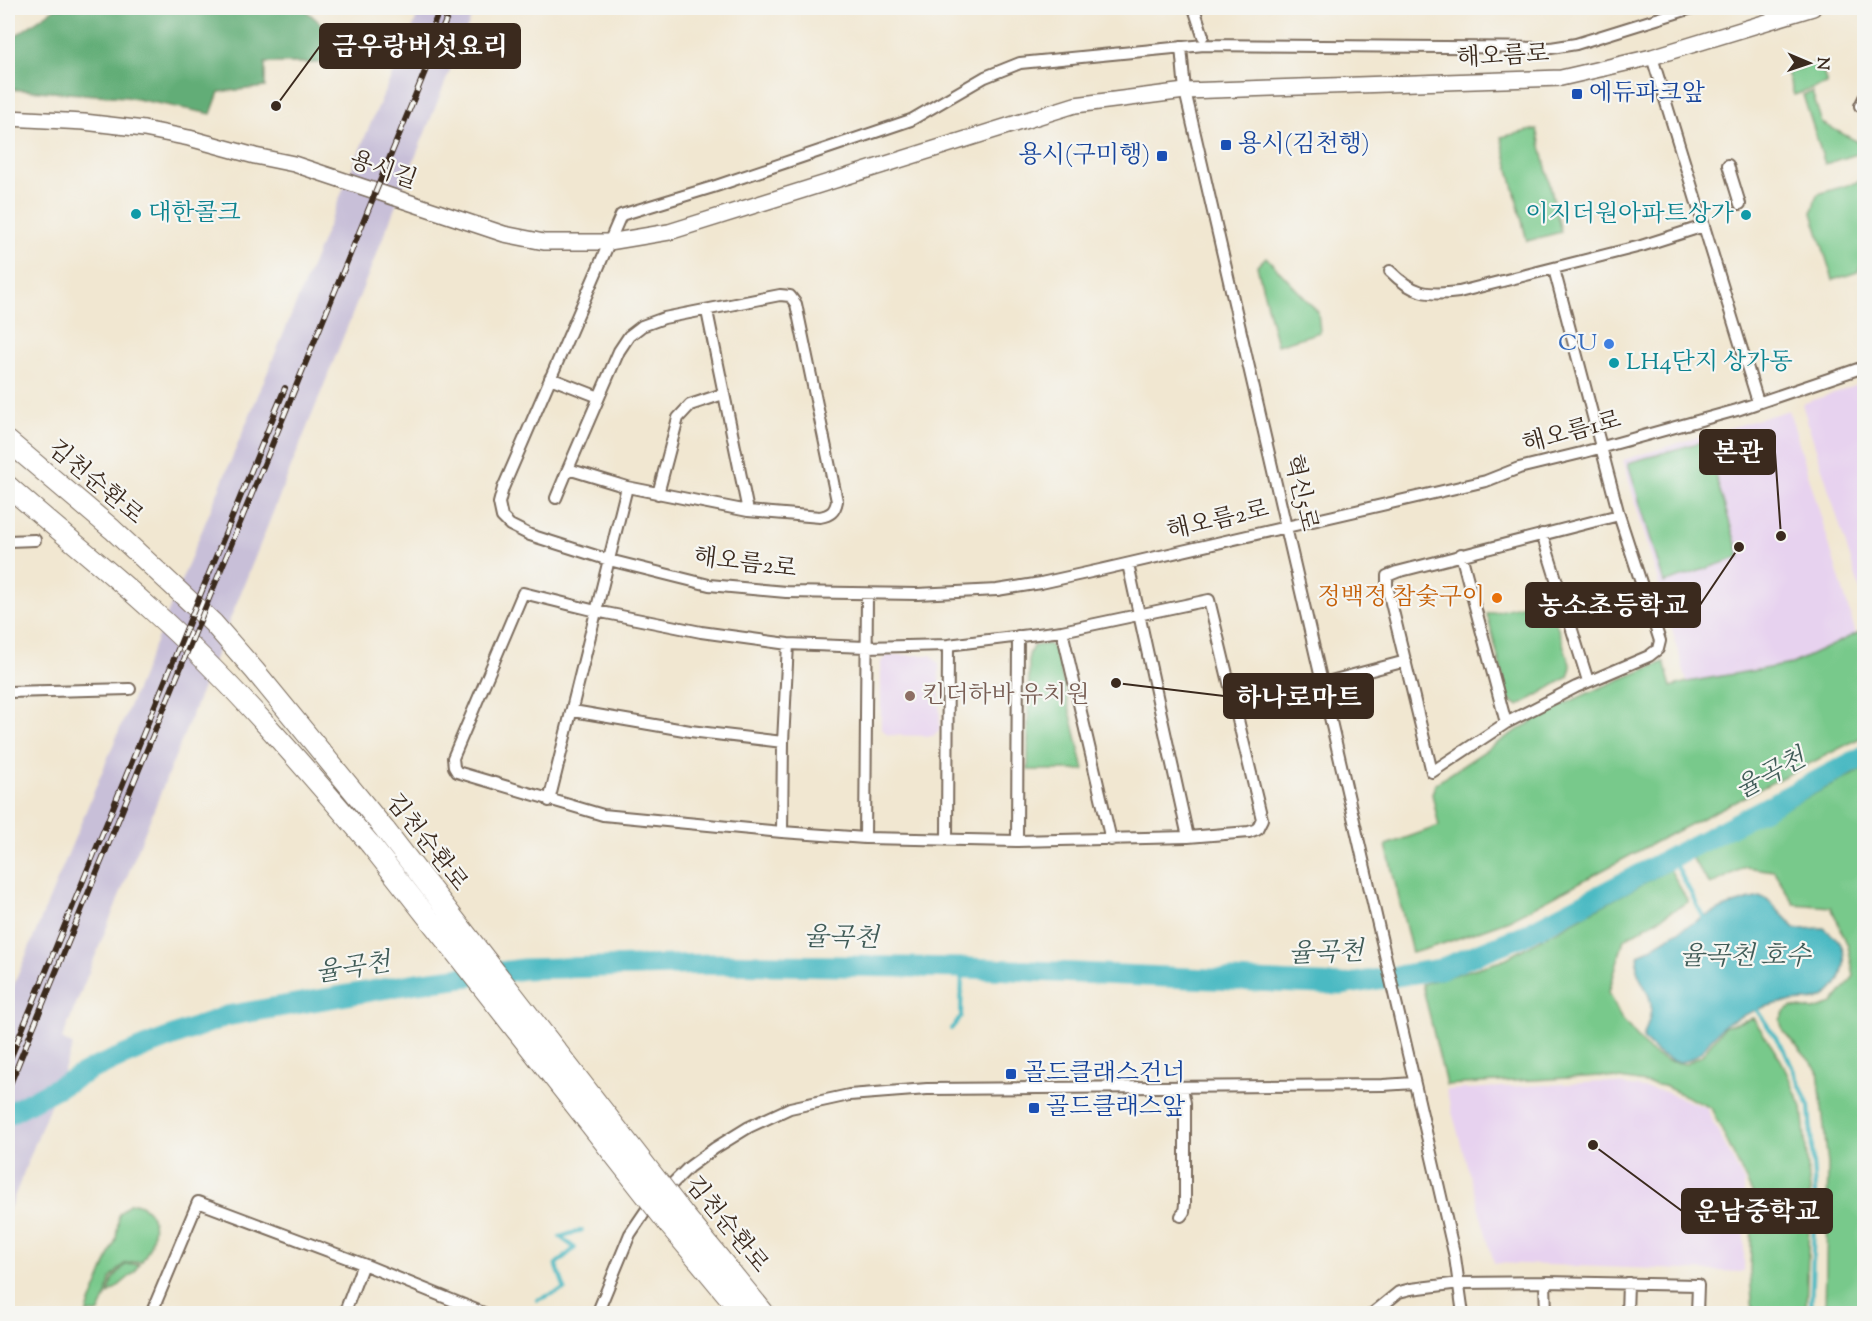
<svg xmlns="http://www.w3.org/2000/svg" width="1872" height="1321" viewBox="0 0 1872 1321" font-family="'Sorts Mill Goudy','Noto Serif KR',serif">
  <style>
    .built { fill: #e7d2ef }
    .industrial { fill: #c8bfd8 }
    .green { fill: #78c98b; stroke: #5a7a54; stroke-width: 1.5 }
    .forest { fill: #62ad77; stroke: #4e6c4a; stroke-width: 1.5 }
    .water { fill: #4cbac3; stroke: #447270; stroke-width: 1.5 }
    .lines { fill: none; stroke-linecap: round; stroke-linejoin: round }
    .stream { stroke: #4cbac3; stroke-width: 4 }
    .river { stroke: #4cbac3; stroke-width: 21 }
    .street-casing { stroke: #7b6c5d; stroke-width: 14 }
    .secondary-casing { stroke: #7b6c5d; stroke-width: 18 }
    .highway-casing { stroke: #7b6c5d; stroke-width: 22 }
    .street { stroke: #fff; stroke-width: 10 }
    .secondary { stroke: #fff; stroke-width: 15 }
    .highway { stroke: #fff; stroke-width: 20 }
    .rail-casing { stroke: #3b2a1e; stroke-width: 6 }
    .rail { stroke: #f6f6f2; stroke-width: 4; stroke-dasharray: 11; stroke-linecap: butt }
    .highway-bridge-casing { stroke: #7b6c5d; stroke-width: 22; stroke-linecap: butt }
    .highway-bridge { stroke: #fff; stroke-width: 20 }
    .transit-dot { fill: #1a4fb4; stroke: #f6f6f2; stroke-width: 2 }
    .culture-dot { fill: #0f9aa8; stroke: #f6f6f2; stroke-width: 2 }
    .shop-dot { fill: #3f7fe0; stroke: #f6f6f2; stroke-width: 2 }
    .food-dot { fill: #e8710a; stroke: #f6f6f2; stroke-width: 2 }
    .education-dot { fill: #8d6e63; stroke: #f6f6f2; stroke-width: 2 }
    .labels { text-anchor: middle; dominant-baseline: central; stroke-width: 4.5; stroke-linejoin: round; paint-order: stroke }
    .street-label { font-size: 24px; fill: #3b2a1e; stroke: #f6f6f2 }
    .transit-label { font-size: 24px; fill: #164399; stroke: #f6f6f2; text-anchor: start }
    .culture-label { font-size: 24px; fill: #0d838f; stroke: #f6f6f2; text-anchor: start }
    .shop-label { font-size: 24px; fill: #366cbe; stroke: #f6f6f2; text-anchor: end }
    .food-label { font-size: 24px; fill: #c56008; stroke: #f6f6f2; text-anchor: end }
    .education-label { font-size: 24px; fill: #785e54; stroke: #f6f6f2; text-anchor: start }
    .water-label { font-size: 26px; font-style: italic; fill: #415c58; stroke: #f6f6f2 }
    .leader { fill: none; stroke: #3b2a1e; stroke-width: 2 }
    .callout-dot { fill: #3b2a1e; stroke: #f6f6f2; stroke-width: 2 }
    .callout { fill: #3b2a1e; stroke: #3b2a1e; stroke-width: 2 }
    .callout-label { font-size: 26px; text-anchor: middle; font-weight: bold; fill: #fff }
  </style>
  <rect width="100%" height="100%" fill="#f6f6f2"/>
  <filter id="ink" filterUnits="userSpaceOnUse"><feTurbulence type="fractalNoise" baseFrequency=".0167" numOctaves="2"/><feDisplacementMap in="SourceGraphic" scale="12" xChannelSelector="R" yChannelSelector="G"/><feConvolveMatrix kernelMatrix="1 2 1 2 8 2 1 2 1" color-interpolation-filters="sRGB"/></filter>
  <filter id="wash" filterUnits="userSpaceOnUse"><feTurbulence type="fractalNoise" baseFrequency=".008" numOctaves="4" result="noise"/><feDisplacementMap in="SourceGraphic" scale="24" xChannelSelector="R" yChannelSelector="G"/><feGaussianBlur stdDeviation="1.35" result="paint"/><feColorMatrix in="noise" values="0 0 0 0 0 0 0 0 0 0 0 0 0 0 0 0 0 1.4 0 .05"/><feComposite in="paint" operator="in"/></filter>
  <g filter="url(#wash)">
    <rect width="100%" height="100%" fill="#f1e7d1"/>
    <path class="built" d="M1864,383v220l-62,-199z
      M1789,410l67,224 -64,30 -105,18 -64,-222z
      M887,655h44l8,9 1,65 -7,7 -45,-1 -7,-7v-66z
      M1604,1082l59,9 43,17 38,74v90l-250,-9 -48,-173z"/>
    <path class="industrial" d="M421,8h54l-413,1031 11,7 -65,167v-214l359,-867z"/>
    <path class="green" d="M1820,62l7,22 -33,11 -7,-23z
      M1812,92l10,31 42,22v7l-39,12 -22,-69z
      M1537,129l24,103 -34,9 -26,-104z
      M1864,180v77l-6,15 -25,8 -21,-67 3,-13 3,-6z
      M1266,257l52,55 2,20 -43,13 -20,-79z
      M1705,441l35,116 -76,26 -36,-120z
      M1548,599l23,68 -3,10 -49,29 -10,-6 -22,-86z
      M1864,630v106l-201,102 -154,82 -64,23 -33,10 -26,-108 53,-19 -7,-32 3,-10c40,-26 79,-54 122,-76 34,-18 71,-32 107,-46l7,25 16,-5 105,-18z
      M1049,644l7,7 28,119h-56l1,-115 4,-9z
      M1864,769v544h-39l3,-148 -10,-95 -35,-39 -3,-11 4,-8 7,-5 23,3 18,-6 22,-28 -6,-30 -17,-39 -37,-3 -20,-33 -29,-4 -35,18 -20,-29z
      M1670,869l18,33 -64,37 -15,53 12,26 28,33 17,10 20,3 15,-8 23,-29 29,-9 28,42 21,47 8,84 -4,122h-53l-3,-41 3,-77 -42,-87 -47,-22 -63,-10 -155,9 -24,-101 79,-23z
      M135,1203c28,8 19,40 7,58l-18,3 -14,15 -3,15 -8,18 -2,1h-10v-2l29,-72 3,-25 10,-10z
      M139,1264l-4,8 -26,22 3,-14 13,-15z"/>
    <path class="forest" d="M56,8h247l63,55h-101v24l-46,5 -8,22 -85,-17 -118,-8v-48z"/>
    <path class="water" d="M1761,897l6,2 29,30 28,-1c4,4 10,8 14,12 14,18 3,50 -17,58 -10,5 -21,2 -32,4 -22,2 -41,11 -60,20 -18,9 -23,34 -44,39 -16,4 -33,-11 -42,-23 3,-11 9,-22 8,-33 -1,-19 -21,-30 -12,-50 37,-22 78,-51 122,-58z"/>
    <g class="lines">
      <path class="stream" d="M1672,857l32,61
        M1756,1009l29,42 24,55 6,85 -4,123
        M951,1029l10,-12 1,-49
        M537,1300l28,-11 -9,-25 19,-16 -15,-11 22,-7"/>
      <path class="river" d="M8,1114l84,-45 55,-23 79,-30 191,-33 107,-14 189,-5 255,4 374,17 98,-16 84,-34 340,-179"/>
    </g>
  </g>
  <g filter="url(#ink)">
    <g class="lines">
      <g class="street-casing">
        <path id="street" d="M1194,8l9,28
          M1692,8l-116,36 -25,4 -347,-3 -184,18 -35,14 -74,43 -198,67 -92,28 -118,273 -4,15 3,14 8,8 20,10 79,25 100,25 77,7 131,2 80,-4 44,-7 59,-13 386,-89 33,-13 62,-15 156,-43 127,-43
          M1181,47l4,44 270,1166 8,57
          M1652,57l106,345
          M1860,106l4,-8
          M1728,165l12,39
          M1554,269l65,246 41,126 -2,8 -9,7 -73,31 -70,36 -74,49 -45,-186v-10l10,-4 222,-57
          M1390,271c23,23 37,25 69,21l182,-46 63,-20
          M707,311l41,200
          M550,378l49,19
          M658,494l20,-76 12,-13 33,-11
          M556,498l12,-29
          M1542,534l46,147
          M8,541l27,-1
          M1461,554l45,169
          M1128,564l60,273
          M523,593l73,18 105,21 87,12 78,3 82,-2 114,-14 147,-31 53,219 -5,10 -8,3 -61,5 -171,4 -152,-3 -83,-6 -179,-17 -146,-43 -3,-5 -1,-9z
          M1062,631l49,209
          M1323,683l83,-22
          M8,692l122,-3
          M573,711l117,20 93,11
          M549,801l78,-314 121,24 72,6c10,-2 15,-5 17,-16l-41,-197 -6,-8 -10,-1 -116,23 -22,8 -13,10 -10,15 -51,118 59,18
          M782,832l1,-90 5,-98
          M865,838l2,-243
          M947,840l1,-195
          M1017,841l1,-205
          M1181,1216l3,-4 1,-8v-101l-3,-15
          M1545,1282l1,32
          M151,1314l47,-112 165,62 123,50
          M344,1314l19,-50
          M597,1314l33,-80 17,-25 42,-42 26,-19 34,-21 41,-19 59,-13 78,-6 456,-4 31,-2
          M1372,1314l27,-22 12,-3 49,-6 85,-1 153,3 -1,29
          M1627,1314l1,-31"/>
      </g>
      <g class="secondary-casing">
        <path id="secondary" d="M8,118l76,4 60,7 45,9 66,18 39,8 210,70 40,8h65l60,-10 406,-127 110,-14 376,-13 91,-21 161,-49"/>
      </g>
      <g class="highway-casing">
        <path id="highway" d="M8,441l104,88 101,94 42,48 131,160
          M8,486c47,42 98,82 145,125 79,71 148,152 217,233
          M681,1211l84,103
          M669,1225l74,89"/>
      </g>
      <use href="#street" class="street"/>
      <use href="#secondary" class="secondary"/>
      <use href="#highway" class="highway"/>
      <g class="rail-casing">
        <path id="rail" d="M422,55l18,-47
          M8,1064l277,-676
          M8,1089l443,-1081"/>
      </g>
      <use href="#rail" class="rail"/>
      <g class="highway-bridge-casing">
        <path id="highway-bridge" d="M386,831l295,380
          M370,844l299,381"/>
      </g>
      <use href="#highway-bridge" class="highway-bridge"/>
    </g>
  </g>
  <g class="transit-dot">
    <rect x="1571" y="88" width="12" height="12" rx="3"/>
    <rect x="1220" y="139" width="12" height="12" rx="3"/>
    <rect x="1156" y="150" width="12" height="12" rx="3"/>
    <rect x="1005" y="1068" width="12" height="12" rx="3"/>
    <rect x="1028" y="1102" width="12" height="12" rx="3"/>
  </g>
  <g class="culture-dot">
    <circle cx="136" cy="214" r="6"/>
    <circle cx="1746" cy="215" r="6"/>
    <circle cx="1614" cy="363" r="6"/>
  </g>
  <circle class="shop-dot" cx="1609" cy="344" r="6"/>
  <circle class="food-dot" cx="1497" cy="598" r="6"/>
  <circle class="education-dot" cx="910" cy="696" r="6"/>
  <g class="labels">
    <g class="street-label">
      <text transform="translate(1503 57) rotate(-3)">해오름로</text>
      <text transform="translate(383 171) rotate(19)">용시길</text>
      <text transform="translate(1572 433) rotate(-15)">해오름1로</text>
      <text transform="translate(95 483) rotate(40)">김천순환로</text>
      <text transform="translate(1300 493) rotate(77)">혁신5로</text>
      <text transform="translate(1218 521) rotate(-13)">해오름2로</text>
      <text transform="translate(745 564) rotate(7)">해오름2로</text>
      <text transform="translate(426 843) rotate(52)">김천순환로</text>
      <text transform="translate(726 1225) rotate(51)">김천순환로</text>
    </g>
    <g class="transit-label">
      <text x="1589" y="94">에듀파크앞</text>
      <text x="1238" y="145">용시(김천행)</text>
      <text x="1150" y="156" text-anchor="end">용시(구미행)</text>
      <text x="1023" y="1074">골드클래스건너</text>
      <text x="1046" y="1108">골드클래스앞</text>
    </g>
    <g class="culture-label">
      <text x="148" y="214">대한콜크</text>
      <text x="1734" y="215" text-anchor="end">이지더원아파트상가</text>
      <text x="1626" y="363">LH4단지 상가동</text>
    </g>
    <g class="shop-label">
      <text x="1597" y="344">CU</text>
    </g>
    <g class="food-label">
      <text x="1485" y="598">정백정 참숯구이</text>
    </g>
    <g class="education-label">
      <text x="922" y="696">킨더하바 유치원</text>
    </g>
    <g class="water-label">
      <text transform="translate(1771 775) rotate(-28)">율곡천</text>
      <text transform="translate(841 939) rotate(1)">율곡천</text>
      <text transform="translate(1326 954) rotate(-2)">율곡천</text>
      <text x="1745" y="957">율곡천 호수</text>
      <text transform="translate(353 969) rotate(-9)">율곡천</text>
    </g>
  </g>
  <path class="leader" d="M276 106L320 46M1781 536L1775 452M1739 547L1700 605M1116 683L1224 696M1593 1145L1682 1211"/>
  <g class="callout-dot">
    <circle cx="276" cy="106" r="6"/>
    <circle cx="1781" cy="536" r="6"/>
    <circle cx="1739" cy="547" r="6"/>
    <circle cx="1116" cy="683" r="6"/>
    <circle cx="1593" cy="1145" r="6"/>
  </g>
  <g class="callout">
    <rect x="320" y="24" width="200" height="44" rx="6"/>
    <rect x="1700" y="430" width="75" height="44" rx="6"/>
    <rect x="1526" y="583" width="174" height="44" rx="6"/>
    <rect x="1224" y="674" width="149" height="44" rx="6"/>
    <rect x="1682" y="1189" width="150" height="44" rx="6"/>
  </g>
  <g class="callout-label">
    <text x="420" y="55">금우랑버섯요리</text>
    <text x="1738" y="461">본관</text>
    <text x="1613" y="614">농소초등학교</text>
    <text x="1299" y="706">하나로마트</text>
    <text x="1757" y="1220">운남중학교</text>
  </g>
  <rect width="1872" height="1321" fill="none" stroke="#f6f6f2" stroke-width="30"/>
  <g transform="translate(1809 63) rotate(92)" stroke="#f6f6f2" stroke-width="4.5" paint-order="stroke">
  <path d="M0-4.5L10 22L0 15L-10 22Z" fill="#3b2a1e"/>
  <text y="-9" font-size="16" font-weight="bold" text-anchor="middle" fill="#3b2a1e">N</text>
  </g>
</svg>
